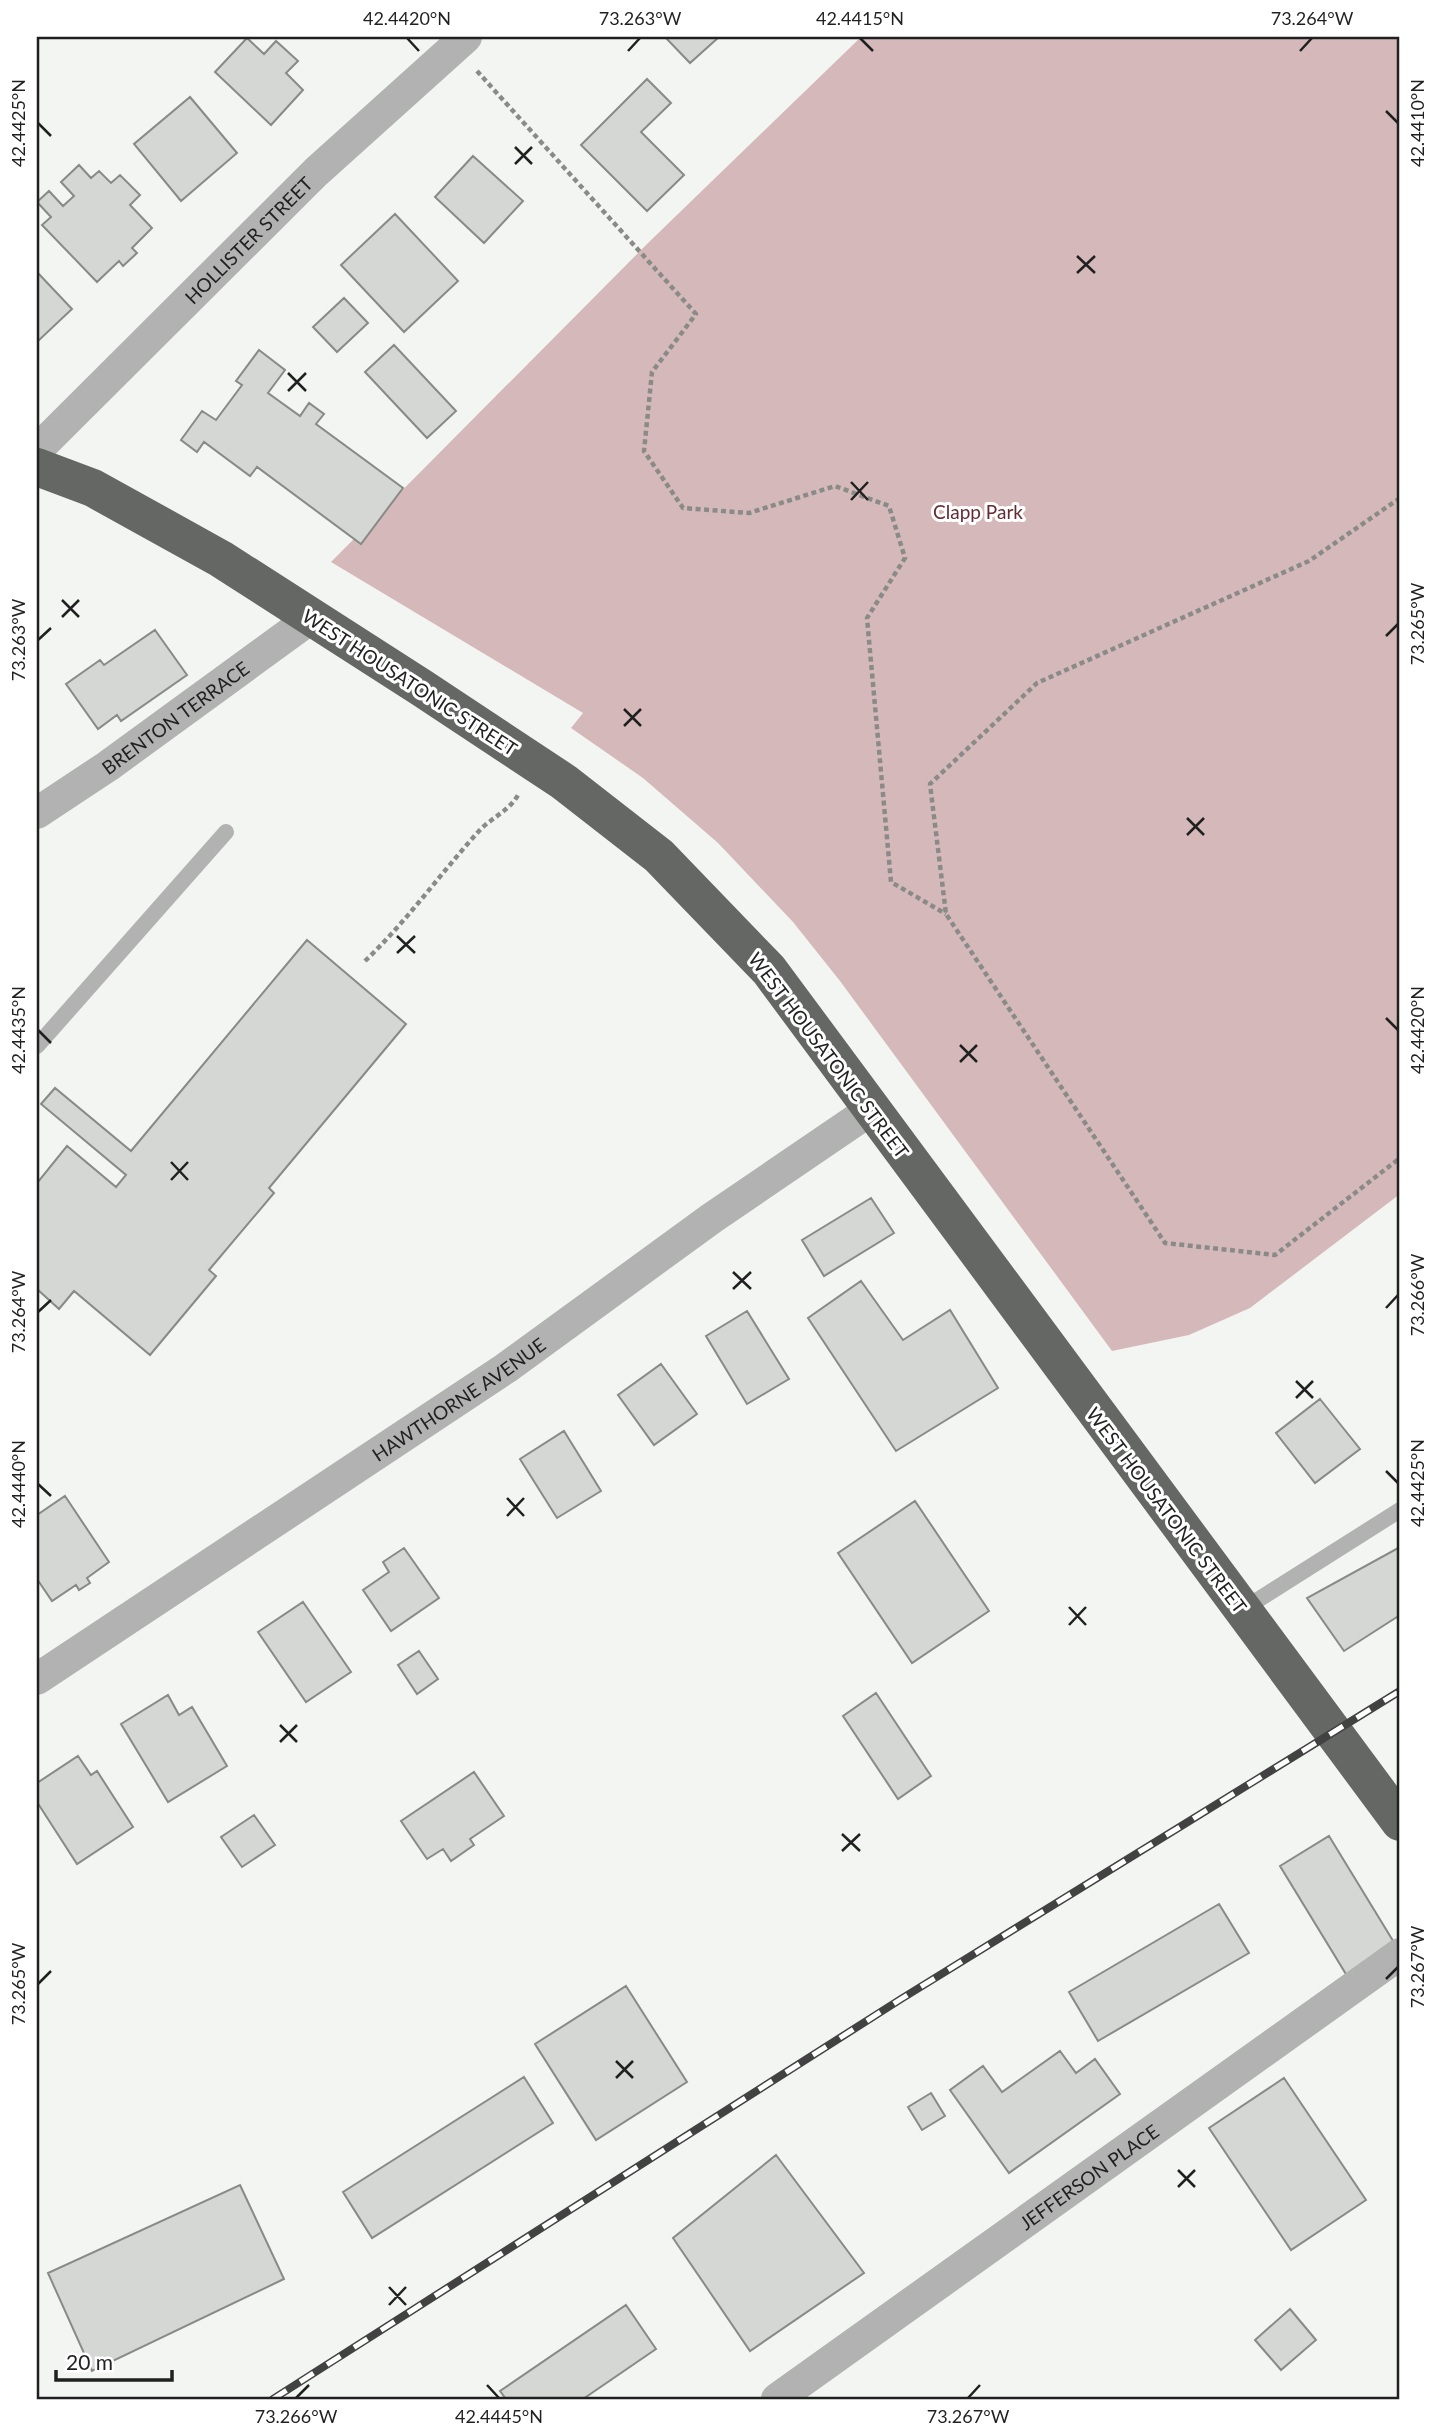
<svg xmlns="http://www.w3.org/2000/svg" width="1437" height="2436" viewBox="0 0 1437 2436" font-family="Lato,sans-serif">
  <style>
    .green { fill: #d5b9ba }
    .building { fill: #d4d7d4; stroke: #888a87; stroke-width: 2 }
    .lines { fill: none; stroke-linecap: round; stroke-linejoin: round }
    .path { stroke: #8a8b89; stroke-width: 4.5; stroke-dasharray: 5 3.5; stroke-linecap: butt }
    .lane { stroke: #b1b2b1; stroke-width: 16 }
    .street { stroke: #b1b2b1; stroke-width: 32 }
    .highway { stroke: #656764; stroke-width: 38 }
    .rail-casing { stroke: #414241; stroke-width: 8 }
    .rail { stroke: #fff; stroke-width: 5; stroke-dasharray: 16; stroke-linecap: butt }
    .ticks { fill: none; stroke: #1f201f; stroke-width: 2.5 }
    .labels { text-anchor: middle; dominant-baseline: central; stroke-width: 6; stroke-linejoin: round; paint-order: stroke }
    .street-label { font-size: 19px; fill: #1f201f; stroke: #fff }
    .park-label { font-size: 19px; fill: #642b32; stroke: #fff }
    .neatline { fill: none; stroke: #1f201f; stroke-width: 2.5 }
    .ticks-label { font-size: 18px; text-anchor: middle; fill: #1f201f }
  </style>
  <rect width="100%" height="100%" fill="#f3f5f2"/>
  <path class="green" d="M861,37h539v1157l-150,114 -61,27 -77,16 -272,-370 -47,-59 -75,-79 -75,-65 -72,-50 12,-15 -252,-151 317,-319z"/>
  <path class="building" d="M665,37h54l-29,26z
    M247,38l17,16 12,-13 22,20 -12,12 17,17 -32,35 -56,-53z
    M647,79l24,24 -30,29 43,43 -37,36 -66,-66z
    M190,97l47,56 -56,48 -47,-57z
    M473,156l50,45 -39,42 -49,-46z
    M79,165l12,13 8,-7 12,12 9,-8 20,20 -10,10 22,23 -20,20 5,5 -14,13 -4,-5 -22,21 -55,-57 9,-8 -14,-15 12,-11 14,15 11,-10 -13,-14z
    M395,214l63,67 -54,51 -63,-67z
    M37,272l35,37 -35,33z
    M344,298l24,25 -31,29 -24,-25z
    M394,345l62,66 -29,27 -62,-66z
    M259,350l26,20 -17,23 32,23 9,-13 15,11 -8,10 87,64 -42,56 -104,-77 -7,9 -46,-34 -7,10 -16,-12 21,-29 14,9 26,-35 -6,-4z
    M155,630l32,45 -66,46 -4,-6 -19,14 -32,-45 34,-24 4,5z
    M307,940l99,84 -137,164 5,5 -65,77 7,6 -66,79 -76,-64 -15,18 -22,-20v-106l30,-37 49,41 10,-12 -85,-71 14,-16 76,63z
    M871,1198l23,35 -70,43 -22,-36z
    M861,1281l42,59 47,-30 48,78 -102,63 -88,-133z
    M747,1311l42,68 -42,25 -41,-68z
    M661,1364l36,50 -43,31 -36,-50z
    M1320,1399l40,50 -45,34 -39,-50z
    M564,1431l37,60 -44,27 -37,-59z
    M65,1496l44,66 -22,16 3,5 -11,7 -3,-5 -24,16 -15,-22v-64z
    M915,1501l74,110 -77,52 -74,-110z
    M1400,1547v68l-56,36 -37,-53z
    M404,1548l35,50 -48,33 -28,-41 26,-18 -6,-10z
    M303,1602l48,70 -45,30 -48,-70z
    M419,1651l19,28 -21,15 -19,-29z
    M876,1693l55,83 -33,23 -55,-83z
    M168,1695l11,20 13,-8 35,59 -59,36 -47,-78z
    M78,1756l13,19 6,-4 36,56 -56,37 -40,-62v-19z
    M474,1772l30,44 -34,23 4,6 -23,16 -8,-12 -16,10 -26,-38z
    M254,1815l21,30 -33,22 -21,-30z
    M1329,1836l69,113 -49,30 -69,-113z
    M1219,1904l30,49 -151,88 -29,-49z
    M626,1986l61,96 -91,58 -61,-96z
    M1060,2051l16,22 19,-14 25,35 -111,79 -59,-83 33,-24 19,26z
    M524,2077l29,46 -181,115 -29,-46z
    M1284,2078l82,122 -75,50 -82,-122z
    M931,2093l14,23 -23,14 -14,-23z
    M776,2155l88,118 -114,78 -77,-113z
    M240,2185l44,94 -192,92 -44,-98z
    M626,2305l30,44 -73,50h-77l-6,-8z
    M1290,2309l26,31 -35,30 -26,-30z"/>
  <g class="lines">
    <path class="path" d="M477,71l219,243 -44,58 -8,79 39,57 66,5 86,-27 54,20 16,52 -38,60 24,264 55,32
      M1400,498l-91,63 -272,122 -107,101 16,130 219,329 110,12 125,-97
      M365,961c42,-40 75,-87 114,-130 12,-13 30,-20 39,-36"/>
    <path class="lane" d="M37,1046l189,-214
      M1242,1610l158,-100"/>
    <g class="street">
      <path id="s1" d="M37,450l279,-278 150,-135"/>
      <path id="s2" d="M37,813l71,-47 203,-148"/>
      <path id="s3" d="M37,1679l469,-311 206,-150 160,-109"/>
      <path id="s4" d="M777,2399l623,-445"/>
    </g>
    <path class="highway" d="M37,467l56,21 128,71 201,129 142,94 95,74 110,114 631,852"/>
    <g class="rail-casing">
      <path id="rail" d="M273,2399l628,-400 499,-308"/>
    </g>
    <use href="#rail" class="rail"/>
  </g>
  <path class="ticks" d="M407,38l12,13M860,38l13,13M628,51l12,-13M1300,51l12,-13M1386,111l12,12M38,123l13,13M515,147l17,17M515,164l17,-17M1077,256l18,17M1077,273l18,-17M288,373l18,18M288,391l18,-18M851,482l17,18M851,500l17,-18M62,600l17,17M62,617l17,-17M1386,636l12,-12M38,640l13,-12M624,709l17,17M624,726l17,-17M1187,818l17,17M1187,835l17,-17M397,936l18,17M397,953l18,-17M1386,1018l12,12M38,1030l13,13M960,1045l17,17M960,1062l17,-17M171,1162l17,18M171,1180l17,-18M733,1272l18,17M733,1289l18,-17M1386,1308l12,-13M38,1312l13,-12M1296,1381l17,17M1296,1398l17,-17M1386,1471l12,12M38,1484l13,12M507,1498l17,18M507,1516l17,-18M1069,1607l17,18M1069,1625l17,-18M280,1725l17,17M280,1742l17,-17M842,1834l18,17M842,1851l18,-17M1386,1979l12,-12M38,1984l13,-13M616,2061l17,17M616,2078l17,-17M1178,2170l17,17M1178,2187l17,-17M389,2287l17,18M389,2305l17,-18M487,2385l12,13M296,2398l13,-13M968,2398l12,-13"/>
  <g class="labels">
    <g class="street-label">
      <text stroke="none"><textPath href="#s1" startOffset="298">HOLLISTER STREET</textPath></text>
      <text transform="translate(410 682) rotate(33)">WEST HOUSATONIC STREET</text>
      <text stroke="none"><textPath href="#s2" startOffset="168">BRENTON TERRACE</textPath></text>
      <text transform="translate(829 1055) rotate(53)">WEST HOUSATONIC STREET</text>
      <text stroke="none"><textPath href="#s3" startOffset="506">HAWTHORNE AVENUE</textPath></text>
      <text transform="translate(1167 1510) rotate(53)">WEST HOUSATONIC STREET</text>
      <text stroke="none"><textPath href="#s4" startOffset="383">JEFFERSON PLACE</textPath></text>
    </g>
    <g class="park-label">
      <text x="978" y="511">Clapp Park</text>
    </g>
  </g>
  <rect width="1437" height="2436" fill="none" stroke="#ffffff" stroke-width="77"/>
  <path d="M56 2370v10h116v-10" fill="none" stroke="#1f201f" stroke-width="3.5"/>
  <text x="66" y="2370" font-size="21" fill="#1f201f" stroke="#ffffff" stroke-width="5" paint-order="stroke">20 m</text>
  <rect x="38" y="38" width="1360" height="2360" class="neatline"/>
  <g class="ticks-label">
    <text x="407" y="25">42.4420°N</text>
    <text x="640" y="25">73.263°W</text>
    <text x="860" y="25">42.4415°N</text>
    <text x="1312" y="25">73.264°W</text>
    <text transform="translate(1418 123) rotate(-90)" y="6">42.4410°N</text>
    <text transform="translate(19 123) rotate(-90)" y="6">42.4425°N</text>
    <text transform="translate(1418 624) rotate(-90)" y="6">73.265°W</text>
    <text transform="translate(19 640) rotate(-90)" y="6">73.263°W</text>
    <text transform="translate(1418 1030) rotate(-90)" y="6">42.4420°N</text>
    <text transform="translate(19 1030) rotate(-90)" y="6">42.4435°N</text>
    <text transform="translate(1418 1295) rotate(-90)" y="6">73.266°W</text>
    <text transform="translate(19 1312) rotate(-90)" y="6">73.264°W</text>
    <text transform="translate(1418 1483) rotate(-90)" y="6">42.4425°N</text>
    <text transform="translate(19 1484) rotate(-90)" y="6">42.4440°N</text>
    <text transform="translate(1418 1967) rotate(-90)" y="6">73.267°W</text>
    <text transform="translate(19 1984) rotate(-90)" y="6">73.265°W</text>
    <text x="296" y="2423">73.266°W</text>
    <text x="499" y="2423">42.4445°N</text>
    <text x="968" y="2423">73.267°W</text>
  </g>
</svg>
